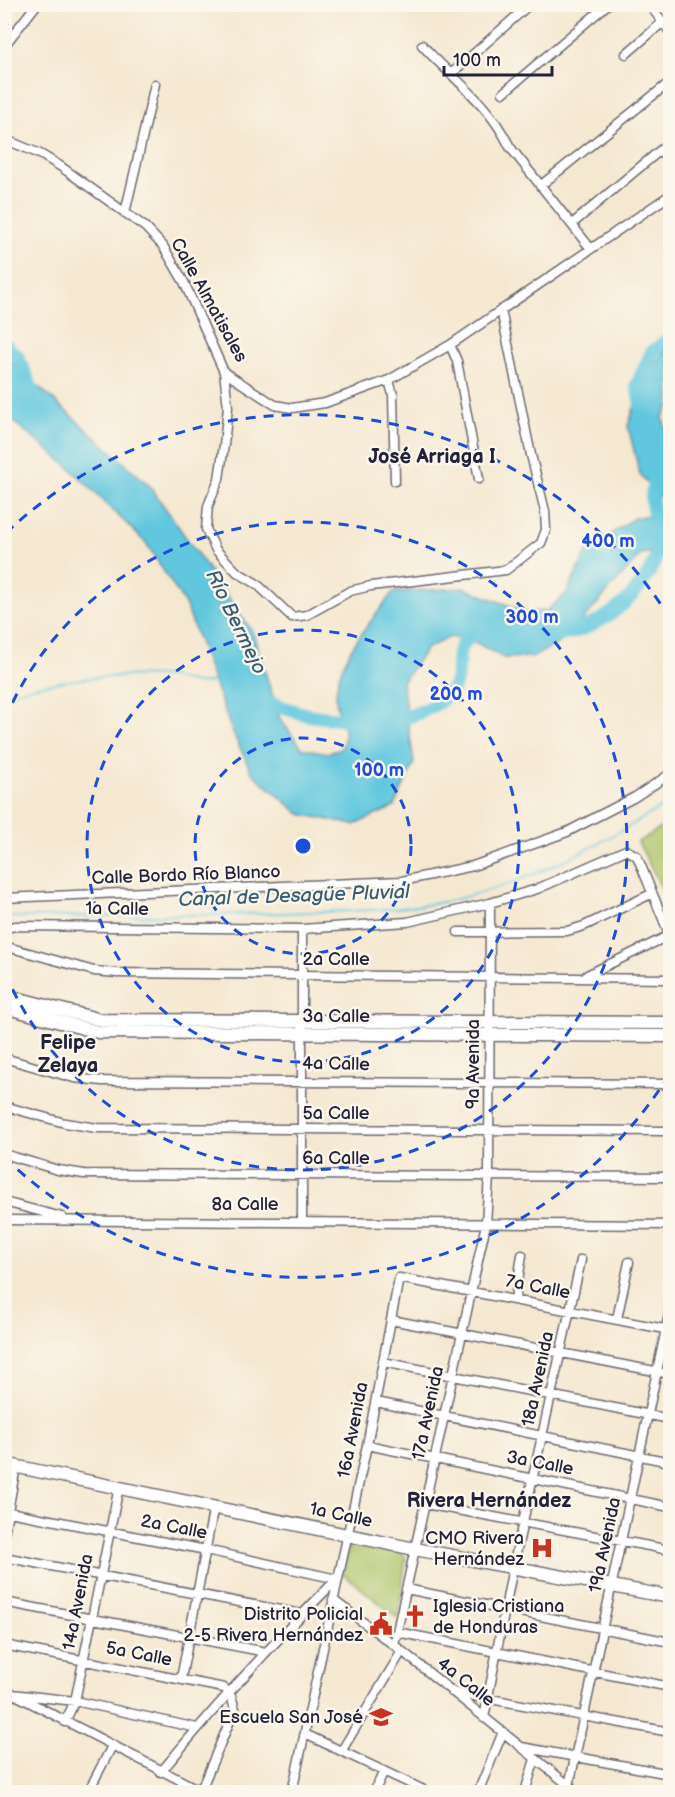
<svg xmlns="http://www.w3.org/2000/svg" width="675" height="1797" viewBox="0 0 675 1797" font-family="'Balsamiq Sans',sans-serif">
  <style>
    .green { fill: #aec56a; stroke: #687452; stroke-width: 1.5 }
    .water { fill: #61c7de; stroke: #42748c; stroke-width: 1.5 }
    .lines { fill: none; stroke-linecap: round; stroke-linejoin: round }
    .stream { stroke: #61c7de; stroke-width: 2 }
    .river { stroke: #61c7de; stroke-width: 14 }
    .street-casing { stroke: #6c6770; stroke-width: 11 }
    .secondary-casing { stroke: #6c6770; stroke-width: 15 }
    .street { stroke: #fff; stroke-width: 8 }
    .secondary { stroke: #fff; stroke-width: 12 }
    .ring { fill: none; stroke: #1d4ed8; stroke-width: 3; stroke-dasharray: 10 8 }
    .labels { text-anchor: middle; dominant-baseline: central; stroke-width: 5; stroke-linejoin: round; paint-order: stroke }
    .street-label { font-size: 18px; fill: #22223b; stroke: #fbf7ec }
    .poi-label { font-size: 18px; fill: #22223b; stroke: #fbf7ec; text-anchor: end }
    .neighbourhood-label { font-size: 20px; font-weight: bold; fill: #22223b; stroke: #fbf7ec }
    .water-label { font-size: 20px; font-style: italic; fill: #385c74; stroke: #fbf7ec }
    .centre { fill: #1d4ed8; stroke: #fbf7ec; stroke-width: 3 }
    .ring-label { font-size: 18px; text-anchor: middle; font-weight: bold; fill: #1d4ed8; stroke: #fbf7ec; stroke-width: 5; stroke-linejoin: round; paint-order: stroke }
  </style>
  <rect width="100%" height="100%" fill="#fbf7ec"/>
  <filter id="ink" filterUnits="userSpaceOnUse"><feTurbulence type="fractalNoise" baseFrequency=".0167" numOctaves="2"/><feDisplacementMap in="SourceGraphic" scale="12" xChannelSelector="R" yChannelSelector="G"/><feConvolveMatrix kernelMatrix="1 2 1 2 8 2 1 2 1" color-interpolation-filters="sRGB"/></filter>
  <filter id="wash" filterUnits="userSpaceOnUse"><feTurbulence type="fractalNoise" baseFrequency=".008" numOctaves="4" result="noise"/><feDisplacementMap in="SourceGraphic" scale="24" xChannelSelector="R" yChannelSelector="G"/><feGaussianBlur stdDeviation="1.35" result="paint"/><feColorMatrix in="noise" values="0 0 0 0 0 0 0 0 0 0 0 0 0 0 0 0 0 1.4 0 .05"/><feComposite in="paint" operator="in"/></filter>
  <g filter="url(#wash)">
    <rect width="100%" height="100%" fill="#f5e8d1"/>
    <path class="green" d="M670,822v83l-32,-63z
      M351,1540l51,13 4,5 -8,60 -55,-44z"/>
    <path class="water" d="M670,346v60l-7,10 7,39v95l-29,4 -75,85 -33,18 -29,1 -31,-17 -23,-4 -23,11 -25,34 12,81 -20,44 -40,18 -54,-11 -48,-41 -20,-42 -46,-125 -40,-63 -77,-76 -64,-52v-58l144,128 103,146 28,88 22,29 26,5 14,-5c8,-27 -8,-32 -6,-54 2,-38 36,-73 57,-102l71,-4 62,24 20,-1 20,-17 21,-42 47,-34 35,-7 -1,-8 -28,-28 -12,-49 17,-52z"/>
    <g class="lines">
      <path class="stream" d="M4,695c44,-15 110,-21 156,-19 19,0 36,12 55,5
        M4,917c93,-1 185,-1 277,-4 56,-2 112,-1 167,-12 81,-17 153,-57 222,-99"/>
      <path class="river" d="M4,344l14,13 15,35
        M642,409l-5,-24 15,-33 18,-14
        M557,635c47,-5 97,-48 104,-97 2,-9 -8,-24 -9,-35 -1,-10 3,-22 3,-32
        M259,697c36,18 59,21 99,23
        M392,722c20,-6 58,-18 64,-42 7,-26 -7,-31 24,-50"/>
    </g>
  </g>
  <g filter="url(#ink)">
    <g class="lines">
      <g class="street-casing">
        <path id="street" d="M649,4l21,28
          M422,45c32,35 66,57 88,102l81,102
          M4,46l33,-42
          M626,54l37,-32
          M452,73l78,-69
          M503,93l105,-89
          M4,139l36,15 20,12 85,61 18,19 21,36 40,90 51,33 17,3 33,-5 64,-23 61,-35 220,-150
          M540,186l130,-104
          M125,213l30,-129
          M572,224l98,-82
          M450,345l7,16 22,118
          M224,372l4,35 -4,38 -5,34 -11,27 -2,23 10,21 21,22 20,12 35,33 15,-2 43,-24 21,-5 135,-16 35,-27 5,-13 -1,-19 -14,-56 -30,-145
          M389,380l4,15 2,86
          M4,898l398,-17 71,-15 94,-34 68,-35 35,-23
          M4,928l12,-2 286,3 105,-7 83,-19 47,-14 89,-39 11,6 33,80
          M302,929v292
          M458,932l109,-1 17,-5 67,-32
          M4,946l90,25 23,2 553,6
          M587,975l83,-40
          M4,1058l70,20 28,3 568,3
          M4,1106l61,17 32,5 573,3
          M4,1154l54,16 26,4 586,3
          M4,1202l58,15
          M4,1220l666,5
          M515,1300l7,-45
          M617,1319l12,-57
          M391,1320l279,54
          M383,1362l287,57
          M376,1402l294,60
          M367,1445l303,62
          M425,1504l245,46
          M4,1511l202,39 131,29
          M4,1534l12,-68
          M4,1557l297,57
          M406,1589l264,53
          M333,1600l69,51 175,141
          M4,1602l262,50
          M397,1632l273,55
          M4,1645l220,43 6,5 5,16 -35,83
          M394,1645l92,-421 3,-48 1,-273
          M181,1679l33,-173
          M4,1689l199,103
          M452,1692l218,40
          M4,1709l8,-15 63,7 122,27
          M484,1718l29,-151 68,-307
          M65,1722l10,-21 44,-214
          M305,1734l123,58
          M521,1747l149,27
          M342,1750l60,-99
          M161,1772c55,-67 114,-131 176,-193
          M569,1786l101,-476
          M88,1792l24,-46
          M292,1792l75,-347 32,-167 271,52
          M374,1792l10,-21
          M478,1792l25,-60
          M525,1792l10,-33"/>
      </g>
      <g class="secondary-casing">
        <path id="secondary" d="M4,995l97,25 569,3
          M4,1007l94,25 572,4
          M4,1464l411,85 255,48"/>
      </g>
      <use href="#street" class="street"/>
      <use href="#secondary" class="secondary"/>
    </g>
  </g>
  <g class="ring">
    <circle cx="303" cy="846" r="108"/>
    <circle cx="303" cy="846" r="216"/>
    <path d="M5 719A324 324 0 1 1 5 973"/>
    <path d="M669 1075A432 432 0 0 1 6 1159M6 533A432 432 0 0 1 669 617"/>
  </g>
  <defs>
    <g id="hospital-bare" transform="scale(1.8)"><path d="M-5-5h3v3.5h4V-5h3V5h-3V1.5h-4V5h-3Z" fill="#c8321e" stroke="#fbf7ec" stroke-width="2.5" paint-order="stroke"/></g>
    <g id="church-bare" transform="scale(1.8)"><path d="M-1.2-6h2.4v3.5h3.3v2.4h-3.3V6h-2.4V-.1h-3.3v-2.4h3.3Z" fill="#c8321e" stroke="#fbf7ec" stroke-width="2.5" paint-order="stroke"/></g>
    <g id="civic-bare" transform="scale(1.8)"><path d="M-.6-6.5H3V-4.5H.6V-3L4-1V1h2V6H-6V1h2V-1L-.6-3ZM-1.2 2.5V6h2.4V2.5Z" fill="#c8321e" stroke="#fbf7ec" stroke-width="2.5" paint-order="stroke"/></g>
    <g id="school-bare" transform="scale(1.8)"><path d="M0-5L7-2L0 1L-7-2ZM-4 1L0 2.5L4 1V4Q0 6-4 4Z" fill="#c8321e" stroke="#fbf7ec" stroke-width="2.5" paint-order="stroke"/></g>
  </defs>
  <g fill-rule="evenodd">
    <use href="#hospital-bare" x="542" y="1548"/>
    <use href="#church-bare" x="415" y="1616"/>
    <use href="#civic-bare" x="381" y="1624"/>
    <use href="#school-bare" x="381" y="1717"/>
  </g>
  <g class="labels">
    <g class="street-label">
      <text transform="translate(209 300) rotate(61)">Calle Almatisales</text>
      <text transform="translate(186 875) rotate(-2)">Calle Bordo Río Blanco</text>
      <text transform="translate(117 909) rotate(1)">1a Calle</text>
      <text x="336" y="959">2a Calle</text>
      <text x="336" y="1016">3a Calle</text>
      <text transform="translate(336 1064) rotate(1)">4a Calle</text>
      <text transform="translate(473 1064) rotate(-90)">9a Avenida</text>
      <text x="336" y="1113">5a Calle</text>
      <text x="336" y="1158">6a Calle</text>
      <text x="245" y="1204">8a Calle</text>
      <text transform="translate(538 1287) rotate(11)">7a Calle</text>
      <text transform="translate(538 1379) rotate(-78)">18a Avenida</text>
      <text transform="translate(428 1413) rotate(-78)">17a Avenida</text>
      <text transform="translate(353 1430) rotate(-79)">16a Avenida</text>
      <text transform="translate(540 1463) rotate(11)">3a Calle</text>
      <text transform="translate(341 1515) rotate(12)">1a Calle</text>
      <text transform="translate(174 1527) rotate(11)">2a Calle</text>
      <text transform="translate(605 1545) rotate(-78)">19a Avenida</text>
      <text transform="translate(78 1602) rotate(-79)">14a Avenida</text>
      <text transform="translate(139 1654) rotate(11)">5a Calle</text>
      <text transform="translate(466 1682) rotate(38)">4a Calle</text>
    </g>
    <g class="poi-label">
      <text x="524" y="1538">CMO Rivera<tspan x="524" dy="21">Hernández</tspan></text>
      <text x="433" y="1606" text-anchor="start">Iglesia Cristiana<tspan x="433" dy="21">de Honduras</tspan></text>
      <text x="363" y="1614">Distrito Policial<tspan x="363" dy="21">2-5 Rivera Hernández</tspan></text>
      <text x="363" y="1717">Escuela San José</text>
    </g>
    <g class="neighbourhood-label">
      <text x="432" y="457">José Arriaga I</text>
      <text x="68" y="1043">Felipe<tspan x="68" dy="23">Zelaya</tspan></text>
      <text x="489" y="1501">Rivera Hernández</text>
    </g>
    <g class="water-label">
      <text transform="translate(236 622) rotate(64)">Río Bermejo</text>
      <text transform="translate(294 896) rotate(-2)">Canal de Desagüe Pluvial</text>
    </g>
  </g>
  <circle cx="303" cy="846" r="9" class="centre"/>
  <g class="ring-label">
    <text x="608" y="547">400 m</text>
    <text x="532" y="623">300 m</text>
    <text x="456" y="700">200 m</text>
    <text x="379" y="776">100 m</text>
  </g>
  <rect width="675" height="1797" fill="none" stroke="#fbf7ec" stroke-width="24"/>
  <path d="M444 66v9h108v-9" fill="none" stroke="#22223b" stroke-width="3"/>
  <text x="453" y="66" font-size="18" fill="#22223b" stroke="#fbf7ec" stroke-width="4.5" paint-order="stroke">100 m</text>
</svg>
